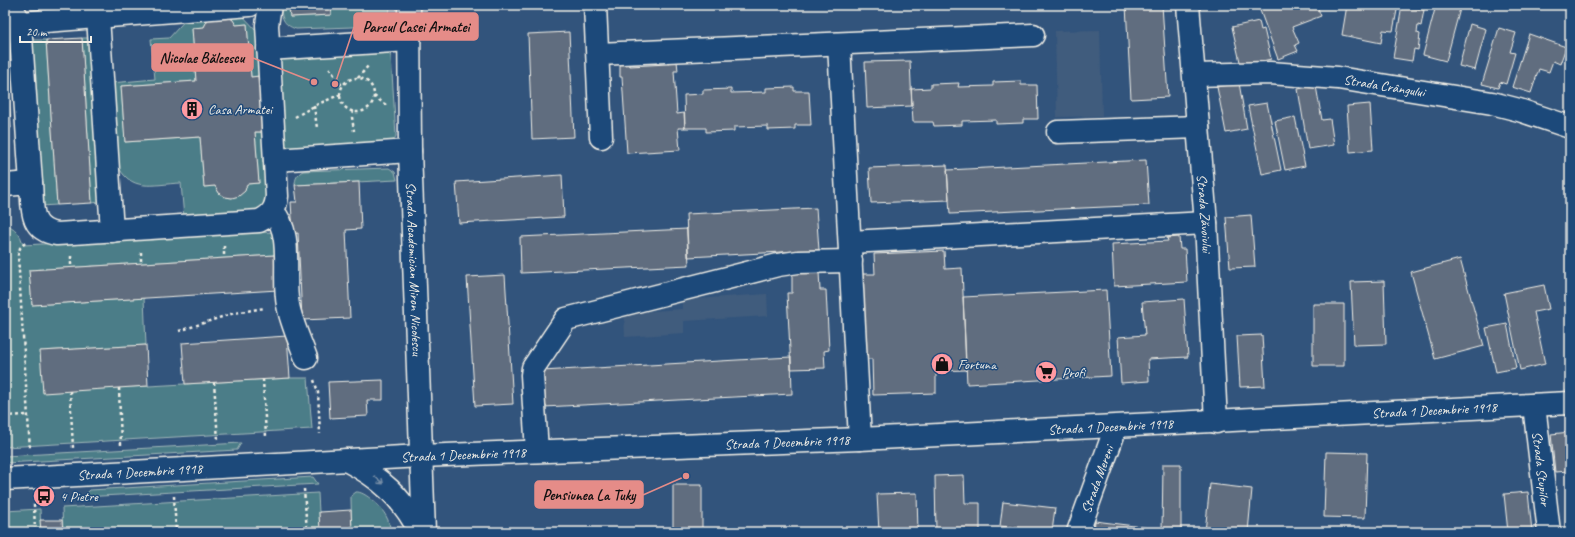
<svg xmlns="http://www.w3.org/2000/svg" width="1575" height="537" viewBox="0 0 1575 537" font-family="Caveat,sans-serif">
  <style>
    .built { fill: #405c7d }
    .green { fill: #4c7d88; stroke: #a0b7b8 }
    .building { fill: #606d7f; stroke: #f4f1e8 }
    .lines { fill: none; stroke-linecap: round; stroke-linejoin: round }
    .minor-casing { stroke: #f4f1e8; stroke-width: 25 }
    .major-casing { stroke: #f4f1e8; stroke-width: 25 }
    .path { stroke: #f4f1e8; stroke-width: 2.5; stroke-dasharray: 3 3; stroke-linecap: butt }
    .minor { stroke: #1f4a7a; stroke-width: 22 }
    .major { stroke: #1f4a7a; stroke-width: 22 }
    .oneway { stroke: #748da6 }
    .labels { text-anchor: middle; dominant-baseline: central; stroke-width: 3; stroke-linejoin: round; paint-order: stroke }
    .street-label { font-size: 14px; fill: #f4f1e8; stroke: #1f4a7a }
    .poi-label { font-size: 14px; fill: #f4f1e8; stroke: #1f4a7a; text-anchor: start }
    .leader { fill: none; stroke: #e58c88; stroke-width: 1.5 }
    .callout-dot { fill: #e58c88; stroke: #1f4a7a; stroke-width: 1.5 }
    .callout { fill: #e58c88; stroke: #e58c88; stroke-width: 1.5 }
    .callout-label { font-size: 15px; text-anchor: middle; font-weight: bold; fill: #111 }
  </style>
  <rect width="100%" height="100%" fill="#32547c"/>
  <filter id="ink" filterUnits="userSpaceOnUse"><feTurbulence type="fractalNoise" baseFrequency=".025" numOctaves="2"/><feDisplacementMap in="SourceGraphic" scale="8" xChannelSelector="R" yChannelSelector="G"/><feConvolveMatrix kernelMatrix="1 2 1 2 8 2 1 2 1" color-interpolation-filters="sRGB"/></filter>
  <g filter="url(#ink)">
    <path class="built" d="M1100,30l2,86 -45,1 -2,-86z
      M767,294l1,22 -84,5v12l-59,4 -1,-24 58,-4v-9z"/>
    <path class="green" d="M281,5h8l1,12 41,-2v-10h59l-1,13 -9,8 -84,3c-13,-4 -15,-12 -15,-24z
      M239,12l21,22 4,42 -13,1 -4,-53 -11,1 -24,-9 -5,5 -3,6 -12,1 4,53 -75,5 4,56 75,-5 4,50 11,-1c4,8 8,11 17,12l15,-14 12,-1 -4,-51h12l4,50 -8,29 -79,7 -3,-35c-28,1 -51,11 -65,-21l-5,-79 44,-4 -4,-40 18,-1 20,-22z
      M82,38h7l11,164 -8,1z
      M28,40h18l11,165 -17,1z
      M388,51l3,6 5,79 -3,6 -108,8 -6,-91z
      M389,168l6,4 2,8 -102,5c0,-6 2,-11 8,-14z
      M5,224c10,4 16,10 18,21l250,-13 2,23 -246,15 3,35 112,-7 2,47 -105,6 2,41 247,-14h18l4,51 -307,18z
      M241,443l-4,7 -232,13v-7z
      M313,477l5,7 -235,13 7,-7z
      M356,492c9,-1 26,16 30,24 3,5 4,11 5,16h-39l-1,-32v-4z
      M318,493l2,39h-257l-1,-24z
      M40,509l1,23h-36v-21z"/>
    <path class="building" d="M289,5h42v10l-41,2z
      M1126,5h36l6,92 -37,2z
      M1258,5h63l-4,1 4,10 -29,11 7,16 -4,2 3,6 -20,8z
      M1347,5h51l-5,26 -10,-1 -2,13 -39,-8z
      M1436,5h25l-15,56 -23,-6z
      M1402,6l22,4 -3,16 -3,-1 -1,8 3,1 -2,16 -4,-1 -2,12 -19,-3z
      M212,16h15l6,4 3,5 11,-1 4,53 8,-1 4,56h-8l4,51 -12,1 -2,7 -6,5 -7,2 -7,-1 -6,-4 -4,-7 -11,1 -4,-50 -75,5 -4,-56 75,-5 -4,-53 12,-1 3,-6z
      M1259,21l2,9 3,-1 7,30 -30,7 -9,-39z
      M1470,24l16,5 -11,41 -16,-4z
      M1499,28l17,5 -6,19 5,1 -9,31 -6,-2 -2,6 -16,-4z
      M569,32l5,105 -42,2 -4,-105z
      M1529,34l37,13 -6,17 -7,-3 -4,11 -10,-3 -8,24 -19,-6z
      M82,38l10,165 -35,2 -11,-165z
      M677,61l1,10h-4l3,43 7,-1 1,15h-7l2,22 -53,3 -5,-76h-2v-13h9l1,2 38,-2 -1,-2z
      M910,61l2,45 -45,2 -2,-46z
      M5,69h2l4,59 -6,1z
      M1021,81v4h16l1,34h-15v4l-27,1v-4l-34,1v4l-28,1 -1,-4h-20l-2,-33 20,-1v-4l28,-1 -1,4 35,-1v-4z
      M1239,83l8,46 -21,4 -9,-46z
      M1316,86l6,34 8,-1 4,26 -26,4 -10,-60z
      M794,87v4h15l2,34h-16v4l-27,1v-4l-34,1v4l-28,1v-4h-21l-1,-33 19,-1v-4l28,-1v4l35,-1v-4z
      M1267,103l14,67 -19,4 -14,-68z
      M1370,104l3,46 -23,2 -3,-46z
      M1295,117l10,49 -20,4 -10,-49z
      M1146,160l3,45 -199,9 -3,-44z
      M947,165l2,35 -78,3 -2,-35z
      M562,175l2,42 -105,6 -3,-41z
      M359,182l2,47 -15,1 4,88 -48,2 -4,-87 -5,1 -2,-32h6l-2,-17z
      M816,208l3,42 -131,7 -2,-43z
      M1251,215l4,52 -25,1 -4,-51z
      M687,229l2,36 -168,8 -1,-36z
      M1179,237l1,12h5l2,33 -73,4 -2,-42 56,-3 -1,-3z
      M944,251l1,18 17,-1 4,102 -30,1v22l-63,2 -1,-36h-7l-4,-85h14l-1,-20z
      M275,255l3,35 -246,15 -3,-35z
      M1460,259l24,87 -49,13 -24,-87z
      M819,272l1,18h6l3,60 -5,1 1,17 -34,1 -4,-76h5v-20z
      M505,275l8,129 -38,2 -8,-129z
      M1384,281l2,63 -32,1 -3,-63z
      M1544,285l5,24 -15,3 11,52 -25,6 -16,-77z
      M1106,290l5,86 -144,8 -4,-87z
      M1184,299l4,58 -40,2 1,22 -28,2 -3,-46 27,-2 -3,-33z
      M1313,304h31v62h-31z
      M1507,324l9,44 -20,4 -10,-44z
      M1262,335l3,51 -25,1 -3,-51z
      M287,336l3,42 -105,6 -3,-41z
      M146,345l2,41 -105,7 -3,-42z
      M791,357l1,37 -248,13 -2,-36z
      M383,380v20h-16l1,16 -38,2 -2,-36z
      M1570,432v39l-15,1 -4,-38z
      M1326,452l41,1 -2,65 -41,-1z
      M1163,464h18v68h-19z
      M964,475l1,28h15v29h-44l-1,-56z
      M1210,484l42,5 -4,43h-43z
      M673,485h29v47h-29z
      M1528,492l4,40h-24l-4,-38z
      M917,493l1,39h-39l-2,-38z
      M1003,502l52,6 -3,24 -52,-6z
      M351,510l1,22h-32l-1,-20z
      M40,520h22l1,12h-22z
      M1095,521l63,8v3h-64z"/>
    <g class="lines">
      <g class="minor-casing">
        <g id="minor">
          <path d="M11,5l9,18 11,160"/>
          <path id="s1" d="M409,5l1,146 14,381"/>
          <path d="M595,5l6,132"/>
          <path id="s2" d="M1188,5l18,218 10,199"/>
          <path d="M98,17l14,214"/>
          <path d="M20,23l230,-18"/>
          <path d="M839,44l21,395"/>
          <path d="M268,49l141,-9"/>
          <path d="M598,54l435,-19"/>
          <path id="s3" d="M1195,75l75,-2 68,5 154,25 27,7 51,17"/>
          <path d="M1058,132l140,-5"/>
          <path d="M275,160l135,-9"/>
          <path d="M5,185l26,-2c2,23 -3,47 26,51l202,-13c12,-5 17,-12 18,-25l-10,-171 3,-20"/>
          <path d="M273,212c21,21 9,65 15,93 3,17 12,36 18,53"/>
          <path d="M850,242l356,-19"/>
          <path id="s4" d="M1534,405l15,127"/>
          <path d="M537,451l-5,-76 1,-7 33,-49 212,-54 20,-3 53,-1"/>
          <path id="s5" d="M1078,532l38,-105"/>
        </g>
      </g>
      <g class="major-casing">
        <g id="major">
          <path d="M346,460c35,18 56,37 74,72"/>
          <path id="s6" d="M5,479l416,-23 439,-17 710,-36"/>
        </g>
      </g>
      <path class="path" d="M329,68l14,19
        M358,78l10,-12
        M340 95a17 17 0 1 1 34 0a17 17 0 1 1-34 0Z
        M374,96l12,9
        M314,106l3,22
        M353,111l-1,6 2,14
        M295,117l19,-11 27,-12
        M25,243l-5,5 -2,7 12,195
        M224,246v12
        M141,252v11
        M71,256v11
        M179,331l55,-18 31,-5
        M263,379l3,58
        M314,380l4,12 2,42
        M214,382l4,58
        M119,388l2,57
        M70,391l3,57
        M5,416l23,-1
        M304,489l3,43
        M174,496l2,36
        M34,504l1,28"/>
      <use href="#minor" class="minor"/>
      <use href="#major" class="major"/>
    </g>
    <defs><path id="oneway-shaft" d="M-6 0H5M1.5-3L5.5 0L1.5 3" fill="none" stroke-width="1.6" stroke-linecap="round" stroke-linejoin="round"/></defs>
    <use class="oneway" href="#oneway-shaft" transform="translate(379 480) rotate(41)"/>
  </g>
  <defs>
    <g id="building-disc" transform="scale(1.15)"><circle r="9.5" fill="#ff9aa2" stroke="#1f4a7a"/><path d="M-4-6H4V6H1V3H-1V6H-4ZM-2.5-4.3h1.7v1.8h-1.7ZM.8-4.3h1.7v1.8H.8ZM-2.5-1h1.7V.8h-1.7ZM.8-1h1.7V.8H.8Z" fill="#111"/></g>
    <g id="shop-disc" transform="scale(1.15)"><circle r="9.5" fill="#ff9aa2" stroke="#1f4a7a"/><path d="M-5-2.5h2.3a2.7 3.5 0 0 1 5.4 0H5L5.5 6h-11ZM-1.5-2.5h3a1.5 2.3 0 0 0-3 0Z" fill="#111"/></g>
    <g id="supermarket-disc" transform="scale(1.15)"><circle r="9.5" fill="#ff9aa2" stroke="#1f4a7a"/><path d="M-6-5.5h2.5l.6 2H6L4.5 2H-2.5L-4.4-4H-6ZM-1.5 3.2a1.3 1.3 0 1 0 .1 0ZM3 3.2a1.3 1.3 0 1 0 .1 0Z" fill="#111"/></g>
    <g id="bus-disc" transform="scale(1.15)"><circle r="9.5" fill="#ff9aa2" stroke="#1f4a7a"/><path d="M-5-6H5V4H4V6H2V4H-2V6H-4V4H-5ZM-3.5-4V0h7V-4ZM-3.5 1.2v1.5H-2V1.2ZM2 1.2v1.5H3.5V1.2Z" fill="#111"/></g>
  </defs>
  <g fill-rule="evenodd">
    <use href="#building-disc" x="192" y="109"/>
    <use href="#shop-disc" x="942" y="364"/>
    <use href="#supermarket-disc" x="1046" y="372"/>
    <use href="#bus-disc" x="44" y="496"/>
  </g>
  <g class="labels">
    <g class="street-label">
      <text stroke="none"><textPath href="#s3" startOffset="190">Strada Crângului</textPath></text>
      <text stroke="none"><textPath href="#s2" startOffset="209">Strada Zăvoiului</textPath></text>
      <text stroke="none"><textPath href="#s1" startOffset="264">Strada Academician Miron Nicolescu</textPath></text>
      <text stroke="none"><textPath href="#s6" startOffset="1431">Strada 1 Decembrie 1918</textPath></text>
      <text stroke="none"><textPath href="#s6" startOffset="1107">Strada 1 Decembrie 1918</textPath></text>
      <text stroke="none"><textPath href="#s6" startOffset="783">Strada 1 Decembrie 1918</textPath></text>
      <text stroke="none"><textPath href="#s6" startOffset="459">Strada 1 Decembrie 1918</textPath></text>
      <text stroke="none"><textPath href="#s4" startOffset="64">Strada Stupilor</textPath></text>
      <text stroke="none"><textPath href="#s6" startOffset="135">Strada 1 Decembrie 1918</textPath></text>
      <text stroke="none"><textPath href="#s5" startOffset="56">Strada Mereni</textPath></text>
    </g>
    <g class="poi-label">
      <text x="208" y="109">Casa Armatei</text>
      <text x="958" y="364">Fortuna</text>
      <text x="1062" y="372">Profi</text>
      <text x="60" y="496">4 Pietre</text>
    </g>
  </g>
  <path class="leader" d="M335 84L354 27M314 82L253 58M686 476L643 495"/>
  <g class="callout-dot">
    <circle cx="335" cy="84" r="4"/>
    <circle cx="314" cy="82" r="4"/>
    <circle cx="686" cy="476" r="4"/>
  </g>
  <g class="callout">
    <rect x="354" y="13" width="124" height="27" rx="4"/>
    <rect x="152" y="44" width="101" height="27" rx="4"/>
    <rect x="535" y="481" width="108" height="27" rx="4"/>
  </g>
  <g class="callout-label">
    <text x="416" y="32">Parcul Casei Armatei</text>
    <text x="202" y="63">Nicolae Bălcescu</text>
    <text x="589" y="500">Pensiunea La Tuky</text>
  </g>
  <rect width="1575" height="537" fill="none" stroke="#1f4a7a" stroke-width="20"/>
  <rect x="10" y="10" width="1555" height="517" fill="none" stroke="#f4f1e8" stroke-width="1.5" filter="url(#ink)"/>
  <path d="M20 36v6h71v-6" fill="none" stroke="#f4f1e8" stroke-width="2"/>
  <text x="26" y="36" font-size="12" fill="#f4f1e8" stroke="#1f4a7a" stroke-width="3" paint-order="stroke">20 m</text>
</svg>
